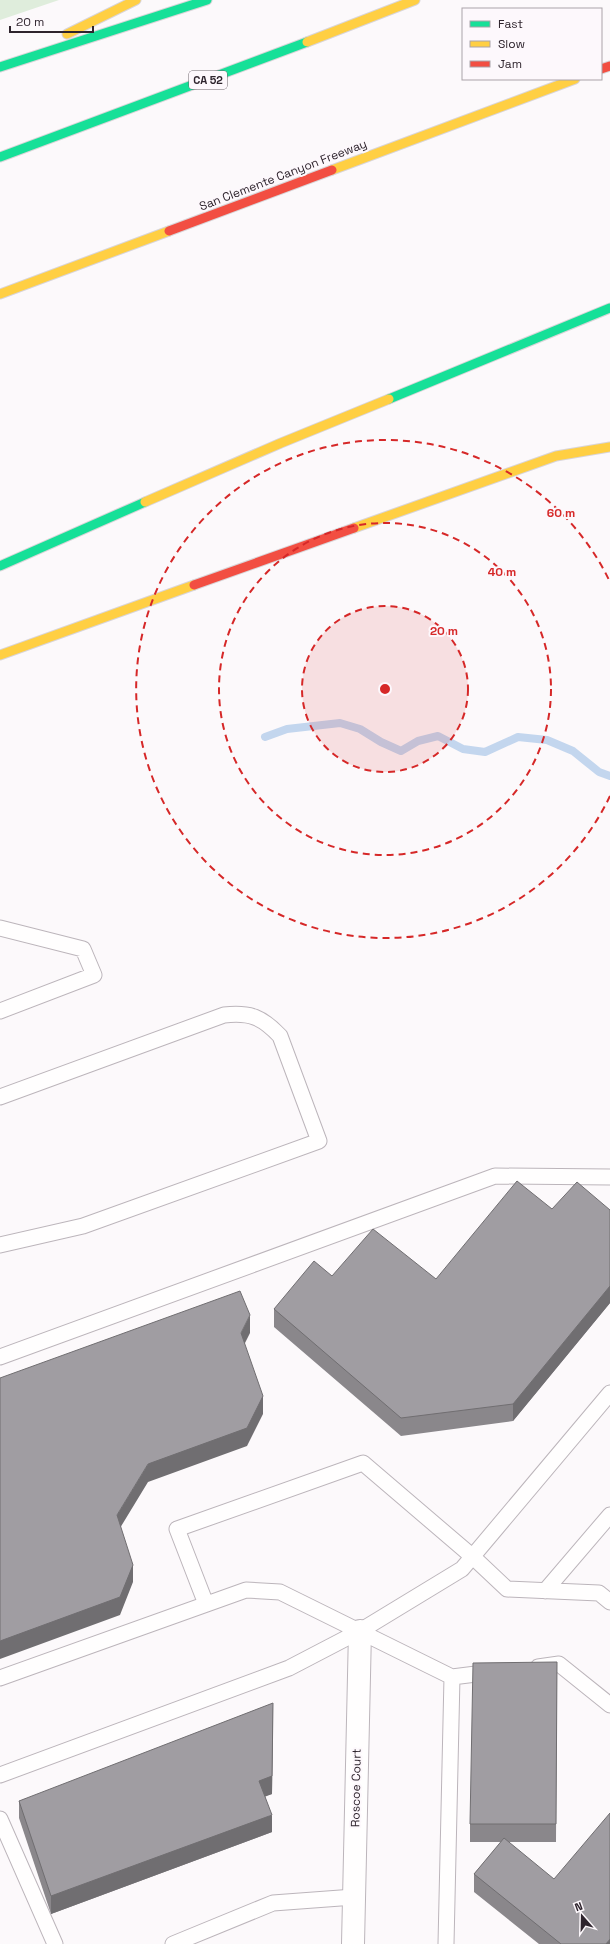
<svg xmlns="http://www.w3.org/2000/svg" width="610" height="1944" viewBox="0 0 610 1944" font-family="'Space Grotesk',sans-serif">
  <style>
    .green { fill: #dfeddc }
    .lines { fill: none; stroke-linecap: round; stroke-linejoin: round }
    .stream { stroke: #c3d6ee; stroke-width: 8 }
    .lane-casing { stroke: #bcb5bb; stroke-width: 17 }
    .street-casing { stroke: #bcb5bb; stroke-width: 24 }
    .fast-casing { stroke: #d9d5d8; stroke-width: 11 }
    .slow-casing { stroke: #d9d5d8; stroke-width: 11 }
    .jam-casing { stroke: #d9d5d8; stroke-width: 11 }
    .lane { stroke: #fffefe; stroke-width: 15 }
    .street { stroke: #fffefe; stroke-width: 22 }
    .fast { stroke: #16e098; stroke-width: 9 }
    .slow { stroke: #ffcf43; stroke-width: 9 }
    .jam { stroke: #f24e42; stroke-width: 9 }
    .wall { fill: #8a878b }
    .shaded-wall { fill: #706e71 }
    .building { fill: #a09da2; stroke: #706e71 }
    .ring { fill: none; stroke: #d62828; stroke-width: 2; stroke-dasharray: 7 5 }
    .labels { text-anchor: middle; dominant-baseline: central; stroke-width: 4; stroke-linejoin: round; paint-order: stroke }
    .shield { fill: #fdf8fc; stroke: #6c646b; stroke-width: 1 }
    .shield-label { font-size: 11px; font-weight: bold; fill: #2e242d }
    .street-label { font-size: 12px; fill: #2e242d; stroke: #fdf8fc }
    .centre { fill: #d62828; stroke: #fdf8fc; stroke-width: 2 }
    .ring-label { font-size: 12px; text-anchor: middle; font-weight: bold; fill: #d62828; stroke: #fdf8fc; stroke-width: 4; stroke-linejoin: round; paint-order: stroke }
  </style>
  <rect width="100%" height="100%" fill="#fcf9fb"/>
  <path class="green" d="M0,0h59l-59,20z"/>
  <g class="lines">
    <path class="stream" d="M265,737l22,-8 53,-6 20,6 21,13 20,9 17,-10 20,-5 25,13 22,3 33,-15 29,3 26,11 26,21 11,4"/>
    <g class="lane-casing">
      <path id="lane" d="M0,928l83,21 11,26 -94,36
        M0,1097l224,-82c26,-3 38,2 56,21l39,105 -236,85 -83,19
        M0,1357l495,-181 115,1
        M545,1591l65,-76
        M206,1604l-29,-75 186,-66 110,94 34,32 92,4 11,9
        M538,1667l21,-3 51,41
        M452,1677l40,-5
        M0,1678l246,-88 34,2 172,85 -6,267
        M0,1775l289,-107 71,-37 102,-62 148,-176
        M0,1819l55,125
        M173,1944l100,-41 81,-6"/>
    </g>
    <g class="street-casing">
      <path id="street" d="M353,1944l7,-313"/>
    </g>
    <g class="fast-casing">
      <path id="fast" d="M0,67l207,-67
        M0,157l307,-115
        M389,399l221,-91
        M0,566l145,-64"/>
    </g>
    <g class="slow-casing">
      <path id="slow" d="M67,34l69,-34
        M307,42l108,-42
        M332,170l243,-91
        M0,294l169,-63
        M145,502l136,-59 108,-44
        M354,528l202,-72 54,-9
        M0,655l194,-70"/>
    </g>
    <g class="jam-casing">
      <path id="jam" d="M601,69l9,-3
        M169,231l163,-61
        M194,585l160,-57"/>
    </g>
    <use href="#lane" class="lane"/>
    <use href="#street" class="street"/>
    <use href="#fast" class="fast"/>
    <use href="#slow" class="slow"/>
    <use href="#jam" class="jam"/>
  </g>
  <path class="wall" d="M552,1209l58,1v93l-97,118 -112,15 -127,-109v-18l58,-33 104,3z
    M557,1662l-1,180h-48l102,102h-71l-65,-52v-18l27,-32h-31v-18z
    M273,1721l-1,73 -7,2 7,36 -221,82 -32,-96v-17z"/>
  <path class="shaded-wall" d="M610,1286v17l-97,118v-17z
    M250,1315v18l-9,18v-18z
    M263,1396v18l-16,32 -99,36 -31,51v-18l31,-51z
    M133,1565v17l-13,33 -120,44v-18z
    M273,1703l-1,91 -13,5v-18z
    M272,1815v17l-221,82v-18z
    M610,1939v5h-4z"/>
  <path class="building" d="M517,1181l35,28 25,-27 33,28v76l-97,118 -112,14 -127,-109 40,-48 18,15 41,-47 63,50z
    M240,1291l10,24 -9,18 22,63 -16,32 -99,36 -31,51 16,50 -13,32 -120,44v-263z
    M557,1662l-1,162h-86l3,-161z
    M273,1703l-1,73 -13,5 13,34 -221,81 -32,-95z
    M610,1813v126l-4,5h-45l-87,-70 30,-36 50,41z"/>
  <circle cx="385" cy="689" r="83" fill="#d62828" fill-opacity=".12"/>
  <g class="ring">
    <circle cx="385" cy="689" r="83"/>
    <circle cx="385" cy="689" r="166"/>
    <path d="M610 796A249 249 0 1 1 610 582"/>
  </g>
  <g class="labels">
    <rect class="shield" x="189" y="71" width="38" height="18" rx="3"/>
    <g class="shield-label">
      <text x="208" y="80">CA 52</text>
    </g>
    <g class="street-label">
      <text transform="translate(283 175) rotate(-21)">San Clemente Canyon Freeway</text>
      <text transform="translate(356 1788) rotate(-89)">Roscoe Court</text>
    </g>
  </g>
  <circle cx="385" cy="689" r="6" class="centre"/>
  <g class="ring-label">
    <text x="561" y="517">60 m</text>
    <text x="502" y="576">40 m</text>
    <text x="444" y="635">20 m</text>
  </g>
  <rect x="462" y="8" width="140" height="72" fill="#fdf8fc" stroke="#aaa3a9"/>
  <rect x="470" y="21" width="20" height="6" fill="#16e098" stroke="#aaa3a9"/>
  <text x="498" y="28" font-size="12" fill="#2e242d">Fast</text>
  <rect x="470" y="41" width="20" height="6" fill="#ffcf43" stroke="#aaa3a9"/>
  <text x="498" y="48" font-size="12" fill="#2e242d">Slow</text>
  <rect x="470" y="61" width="20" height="6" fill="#f24e42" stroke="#aaa3a9"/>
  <text x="498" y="68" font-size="12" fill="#2e242d">Jam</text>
  <g transform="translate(582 1916) rotate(340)" stroke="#fdf8fc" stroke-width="3" paint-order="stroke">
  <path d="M0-3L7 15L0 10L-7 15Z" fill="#2e242d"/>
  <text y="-6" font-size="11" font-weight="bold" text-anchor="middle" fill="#2e242d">N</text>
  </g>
  <path d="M10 26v6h83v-6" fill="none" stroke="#2e242d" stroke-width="2"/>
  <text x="16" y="26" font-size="12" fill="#2e242d" stroke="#fdf8fc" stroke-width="3" paint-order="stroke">20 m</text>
</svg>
